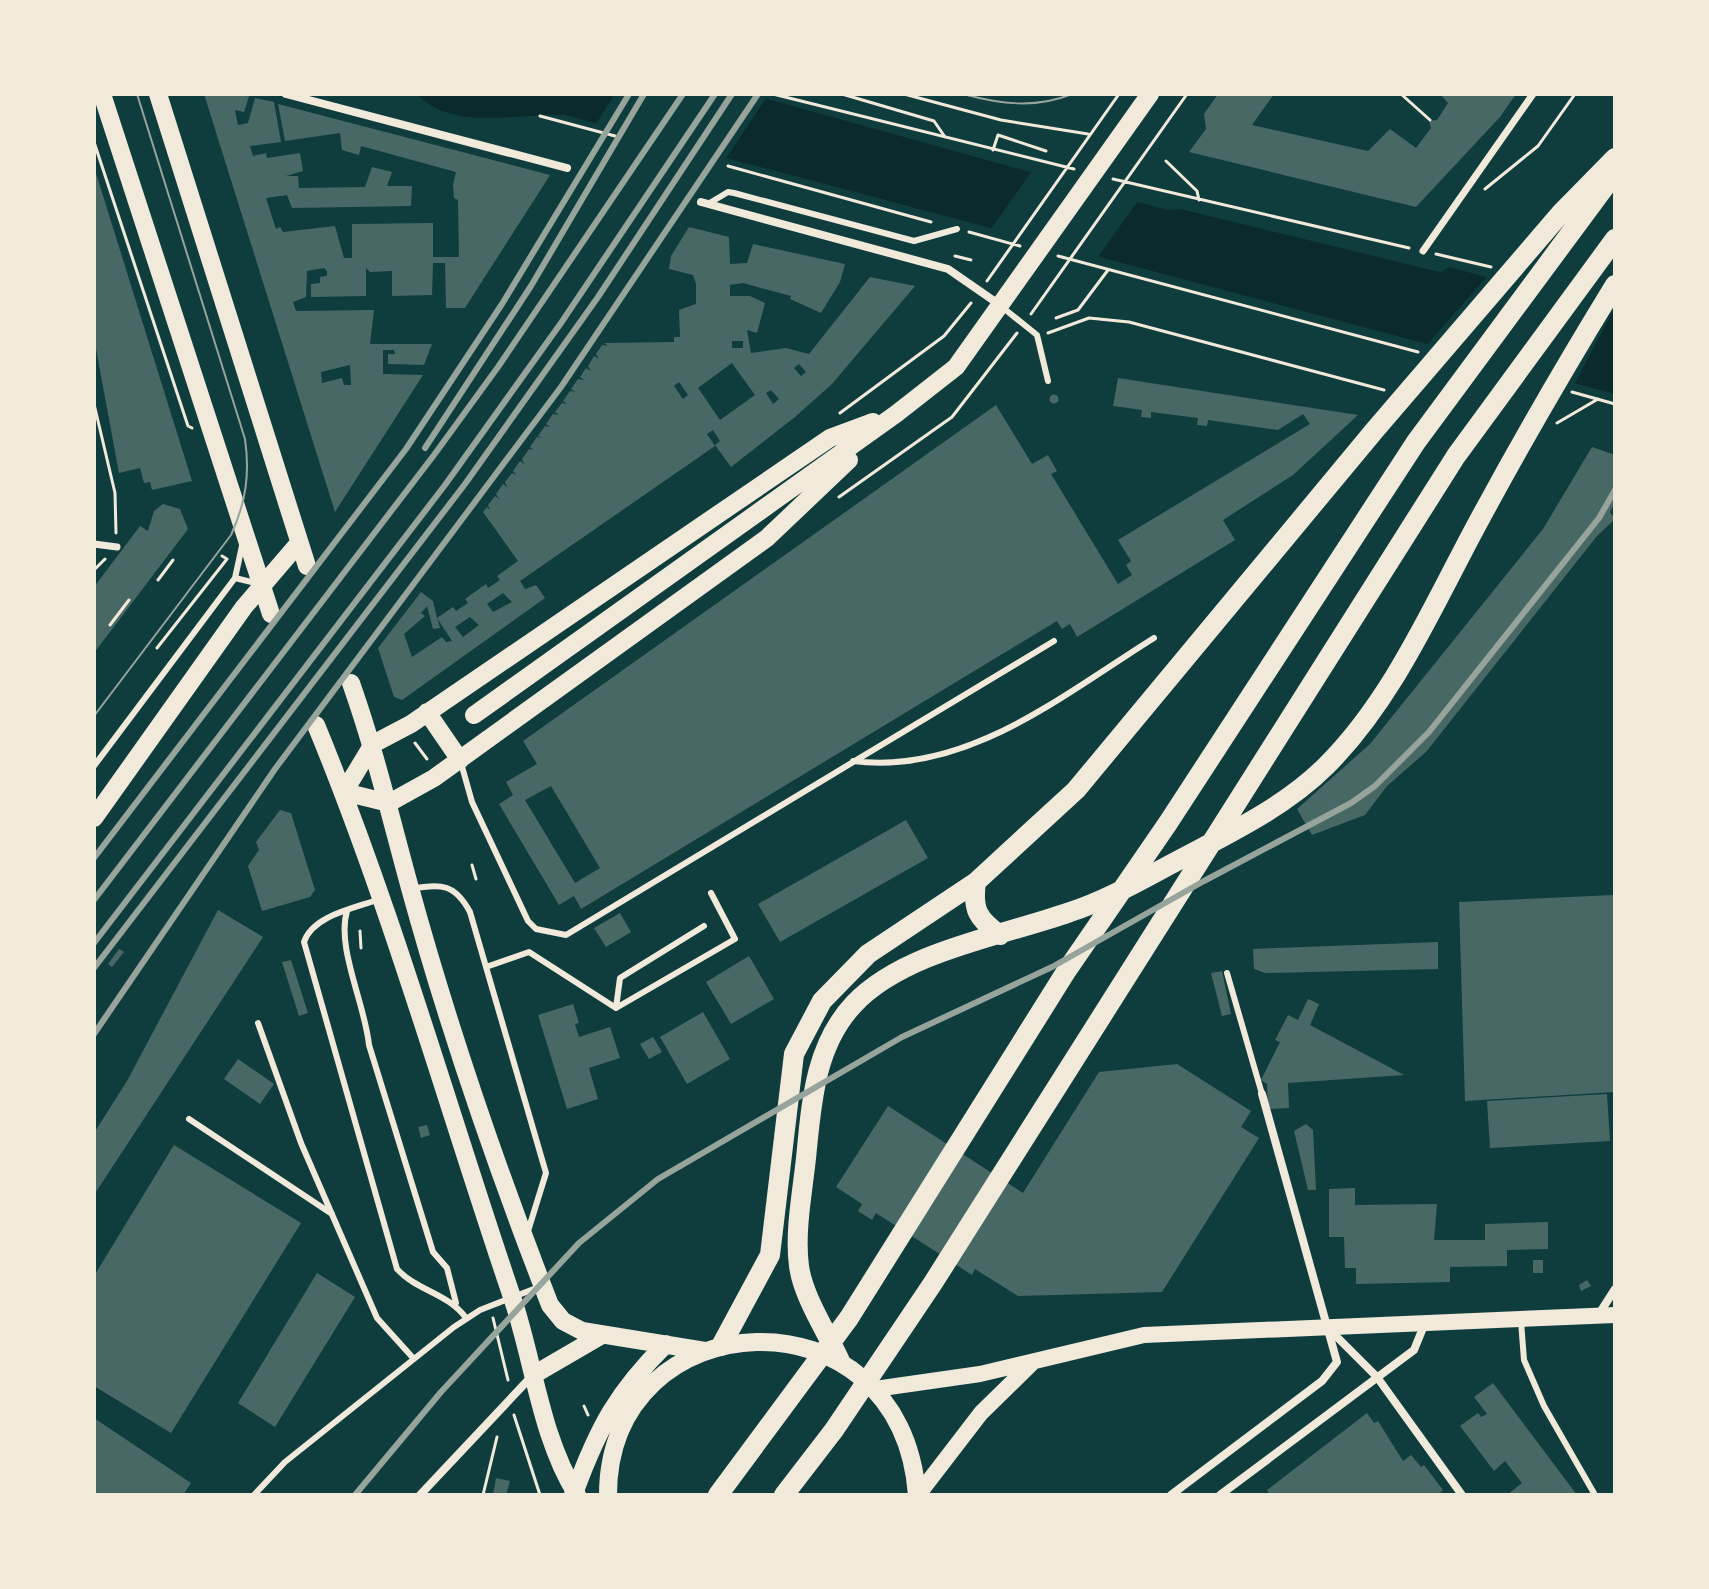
<svg xmlns="http://www.w3.org/2000/svg" width="1709" height="1589" viewBox="0 0 1709 1589" font-family="'Work Sans',sans-serif">
  <style>
    .water { fill: #0a2a2b }
    .pier { fill: #0f3d3e }
    .building { fill: #486865; fill-rule: evenodd }
    .lines { fill: none; stroke-linecap: round; stroke-linejoin: round }
    .path { stroke: #f1e9da; stroke-width: 3 }
    .service { stroke: #f1e9da; stroke-width: 6 }
    .pedestrian { stroke: #f1e9da; stroke-width: 7 }
    .minor { stroke: #f1e9da; stroke-width: 8 }
    .secondary { stroke: #f1e9da; stroke-width: 16 }
    .primary { stroke: #f1e9da; stroke-width: 18 }
    .trunk { stroke: #f1e9da; stroke-width: 20 }
    .tram { stroke: #97a49c; stroke-width: 2 }
    .rail { stroke: #97a49c; stroke-width: 6 }
  </style>
  <rect width="100%" height="100%" fill="#0f3d3e"/>
  <path class="water" d="M417,94h332l418,116 13,-1 251,61 10,2 8,-5 166,44v83l-1050,-279c-46,-2 -112,17 -148,-21z"/>
  <path class="pier" d="M615,94h151l2,1 -45,68 -129,-36z
    M1034,168l106,30 -44,62 -107,-28z
    M1490,273l125,34 -42,80 -148,-40z"/>
  <path class="building" d="M204,94l45,2 -5,16 -9,-2 3,15 10,-2 7,-25 19,4 7,40 -31,4 3,10 13,-3 1,5 33,-5 3,18 -17,5h12l1,12 66,-1 7,-20 20,5 -5,14h25l-1,20 -119,2 -5,-13 -21,3 10,31 4,-2 3,5 52,-6 9,32h8v-34l81,-1v34h26l-1,-57 -4,-2 -1,-13 3,-13 -95,-26 -2,9 -17,-5 -2,-17 -55,8 -7,-37 272,71 -85,133h-19l-1,-45h-12l-1,32 -40,1v-25l-22,1 -4,-4v28l-55,1v-13l9,-1v-6l7,-1v-5l-3,-3 -17,3 -1,26 -13,5 3,9 78,-1 -4,34h62l-8,21 -36,-1v-10h7l-1,-4h-11v24l40,1 -88,137zM350,365l1,20h-7l-2,-7 -20,5 -1,-11z
    M1218,94h56l-22,31 116,26 22,-22 26,19 15,-20 -2,-7 8,-1 11,-17 -8,-9h76l-16,23 -84,90 -227,-55 17,-23 -2,-15z
    M94,170h1l97,311 -40,9 -2,-8 -6,1 -4,-15 -21,5 -25,-135z
    M689,227l40,10 1,27 17,-1 6,-19 92,20 -5,18 -19,31 -31,-14 1,-3 -48,-13 -13,2v11h20l15,7 -8,30 -10,-3 4,23 35,-5 23,6 61,-77 45,9 -83,98 -37,33 -64,50 -16,-22 5,-4 -7,-11 -6,4 8,12 -195,135 5,8 11,-4 9,13 -143,102 -8,-3 -16,-49 43,-56 12,9 4,17 16,-11 3,4 12,-8 -3,-4 21,-15 2,4 12,-8 -3,-4 21,-15 -35,-49 4,-5 3,3 -2,-5 7,-9 4,3 -3,-5 7,-10 4,3 -2,-5 7,-9 4,2 -3,-4 7,-10 4,3 -2,-5 7,-10 4,1 -3,-3 7,-10 5,1 -4,-2 7,-10 5,1 -4,-3 7,-10 6,1 -4,-3 7,-9 5,1 -4,-3 7,-10 5,1 -4,-3 7,-10 6,1 -4,-3 6,-9 5,3 -3,-5 6,-10 5,3 -3,-5 6,-9 6,1 -4,-3 70,-1v-5h6l-1,-27 17,-6v-20l-3,-9 -24,-6 2,-13zM732,341h11v7h-11zM732,363l23,32 -35,25 -22,-32zM799,364l7,8 -5,4 -7,-8zM679,382l9,13 -5,4 -9,-13zM771,390l8,9 -6,5 -7,-11zM503,593l9,9 -19,10 -6,-8zM427,606l6,23 7,-1 -3,-10 15,23 -6,1 -4,-5 -30,20 -8,-23 21,-18 -4,-3zM470,617l9,8 -16,12 -8,-10z
    M1118,378l240,37 -65,60 -70,45 12,20 -158,97 -7,-13 -8,5 -5,-8 -476,288 -7,-13 -15,9 -60,-101 14,-9 -7,-13 31,-18 -14,-23 473,-336 36,59 16,-9 9,16 -6,3 67,110 14,-9 -6,-10 5,-4 -13,-21 192,-116 -7,-10 -25,16 -70,-10 -1,6 -10,-1 1,-7 -47,-6v6l-10,-1 1,-7 -29,-4zM551,786l49,82 -25,15 -50,-83z
    M1049.5 399a4.5 4.5 0 1 1 9 0a4.5 4.5 0 1 1-9 0Z
    M1592,447l23,8v47l-5,10 5,7 -18,17 -171,216 -39,34 -22,29 -53,20 -15,-26 73,-65 173,-215z
    M163,504l17,5 8,20 -94,124v-66l46,-61 8,5 6,-20z
    M280,810l11,3 24,77 -5,7 -48,14 -14,-45 11,-16 -3,-8z
    M906,820l22,38 -148,84 -22,-38z
    M1615,895v197l-150,9 -6,-199z
    M218,910l45,27 -169,258v-62l33,-52z
    M620,913l11,19 -25,15 -12,-19z
    M1438,942v27l-173,4 -11,-4 -1,-20z
    M119,949l5,3 -12,15 -4,-3z
    M749,956l25,43 -43,25 -25,-42z
    M291,960l17,53 -9,3 -17,-54z
    M1222,971l9,43 -9,2 -11,-43z
    M1308,999l11,5 -9,21 94,50 -116,8 1,25 -21,1 -1,-25 -6,-4 19,-38 -5,-2 13,-25 10,5z
    M573,1004l6,19 -4,1 4,13 31,-10 10,31 -31,10 9,31 -31,10 -29,-94z
    M703,1012l27,47 -43,25 -27,-47z
    M653,1037l9,15 -13,7 -9,-15z
    M238,1059l36,25 -14,20 -36,-25z
    M1177,1064l74,47 -10,16 18,11 -97,154 -144,4 -43,-27 -3,6 -96,-62 -4,7 -14,-9 4,-7 -26,-17 52,-81 135,87 76,-121z
    M1607,1094l3,47 -120,7 -3,-47z
    M1306,1124l7,6 3,60h-8l-14,-59z
    M427,1125l3,10 -9,3 -3,-11z
    M174,1145l127,78 -130,210 -77,-47v-110z
    M1355,1188v17l82,-1 -3,36h51v-16l63,-2v27l-41,1v16l-57,1v15l-94,2v-16h-11l-1,-31h-15v-48z
    M1533,1260h10v13h-10z
    M317,1273l38,24 -80,130 -37,-24z
    M1587,1280l4,6 -10,5 -2,-6z
    M1493,1383l84,112h-70l15,-12 -17,-22 -11,10 -34,-45 18,-13 3,4 6,-3 -13,-17z
    M1367,1413l7,10 4,-2 25,40 8,-6 10,12 3,-2 19,25 -5,5h-168l-3,-5z
    M94,1418l97,65 -8,12h-89z
    M496,1478l14,3 -4,14h-13z"/>
  <g class="lines">
    <path class="path" d="M773,94l301,75
      M842,94l92,27 11,16
      M904,94l97,26 87,14
      M1401,94l29,26
      M540,116l75,20
      M94,142l94,284 4,2
      M993,150l5,-15 48,16
      M1166,161l31,30 2,9
      M728,166l203,56
      M1113,179l296,69
      M1485,189l53,-43 37,-52
      M969,232l51,14
      M1436,254l55,13
      M955,256l16,4
      M1058,256l360,96
      M987,281l132,-187
      M1031,314l156,-220
      M1056,318l22,-8 30,-40
      M1048,333l41,-15 40,4 255,68
      M1572,392l43,12
      M94,404l21,89 1,40
      M840,413l104,-77 27,-33
      M1557,423l41,-24
      M839,497l113,-80 65,-84
      M94,570l11,-11
      M158,580l15,-20
      M110,625l19,-25
      M157,648l70,-89 -5,-3
      M415,743l12,16
      M472,865l4,14
      M360,931l1,17
      M493,1318l15,62
      M584,1406l4,9
      M514,1415l26,80
      M483,1495l14,-58"/>
    <path class="service" d="M708,204l20,-12 6,1 180,48 43,-12
      M1002,307l35,28 11,46
      M235,578l7,-32
      M853,761c113,15 211,-67 301,-123
      M461,763l11,39 56,119 8,8 30,6 488,-294
      M94,766l141,-188 21,5
      M411,889c30,-6 44,-5 59,23l76,261 -18,58
      M380,899c-24,9 -67,16 -76,43l93,327c20,22 51,24 69,49
      M347,911c-11,36 18,93 22,134l64,207 14,16 9,35
      M486,967l43,-15 87,56 119,-69 -24,-46
      M1227,973l35,121
      M616,1008l4,-30 84,-52
      M258,1023l43,120 76,175 37,41
      M189,1119l143,95
      M1521,1321l3,39 20,46 51,89
      M254,1495l31,-33 169,-135 26,-17 59,-23"/>
    <path class="pedestrian" d="M1423,251l110,-157
      M94,544l23,3"/>
    <path class="minor" d="M286,94l281,74
      M701,202l247,67 52,36
      M1599,1314l16,-25
      M1330,1330l47,47 85,118
      M420,1495l111,-118
      M1171,1495l151,-114 15,-19 -75,-268
      M1220,1495l194,-145 11,-27"/>
    <path class="secondary" d="M875,1389l105,-15 164,-39 471,-20
      M918,1495l63,-82 51,-50"/>
    <path class="primary" d="M102,94l169,520
      M158,94l149,472
      M351,683c24,68 40,136 59,205 39,142 87,281 140,417l13,16 19,10 123,20
      M427,712l33,48
      M474,715l422,-301 60,-47 194,-273
      M316,725c77,187 132,384 197,575 21,63 28,138 64,195
      M344,792l45,11 45,-25 333,-240 82,-78
      M344,792l29,-48 38,-20 419,-286 43,-16
      M94,818l150,-211 54,-63
      M535,1374l67,-39
      M575,1491c23,-63 43,-100 91,-147
      M608,1495c0,-196 293,-212 309,0"/>
    <path class="trunk" d="M976,882c-4,28 2,37 24,53
      M721,1346l49,-91 24,-201 28,-53 46,-47 108,-72 100,-92 298,-359 187,-218 54,-55
      M840,1361c-13,-29 -37,-64 -41,-95 -5,-37 5,-81 8,-118 5,-52 10,-105 47,-144 50,-53 149,-68 216,-92 37,-12 73,-33 107,-51 51,-27 108,-54 149,-95 66,-66 105,-156 149,-238 44,-82 91,-163 140,-243
      M574,1495l1,-4
      M718,1495l131,-177 218,-348 101,-147 248,-381 199,-269
      M784,1495l50,-65 99,-147 523,-827 159,-217"/>
    <path class="tram" d="M963,94c37,10 72,15 109,0
      M94,716l137,-181c15,-33 19,-61 14,-96l-108,-345"/>
    <path class="rail" d="M425,448l106,-162 113,-192
      M94,858l312,-409 96,-145 127,-210
      M94,900l340,-445 64,-88 185,-273
      M94,943l351,-458 116,-162 154,-229
      M94,968l371,-484 133,-187 134,-203
      M94,1034l181,-265 286,-382 197,-293
      M355,1495l86,-103 138,-149 79,-64 244,-142 150,-70 152,-86 147,-78 24,-17 54,-54 170,-214 16,-28"/>
  </g>
  <rect width="1709" height="1589" fill="none" stroke="#f1e9da" stroke-width="192"/>
</svg>
